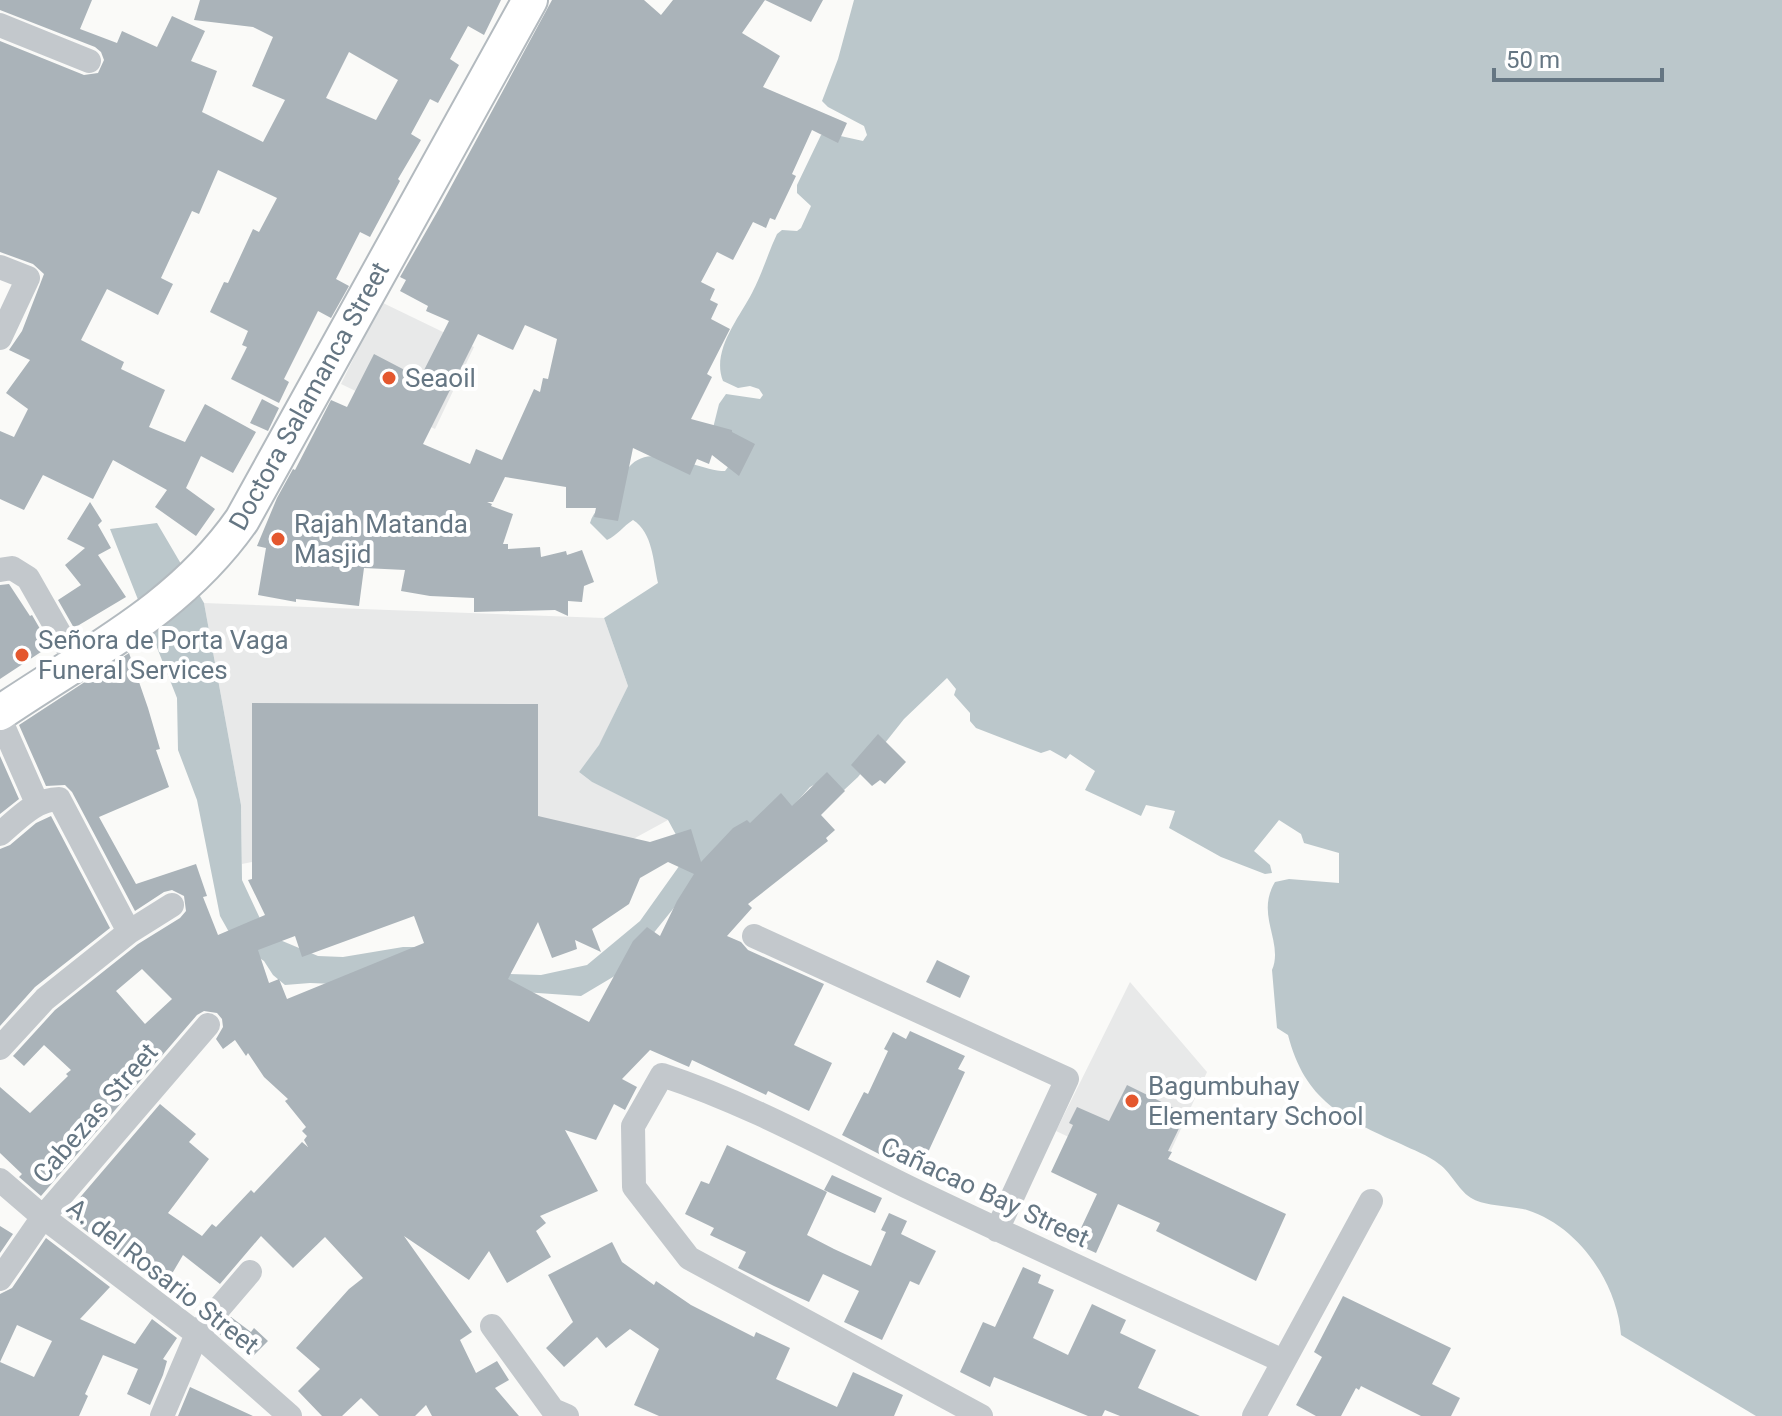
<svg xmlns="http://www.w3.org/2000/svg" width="1782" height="1416" viewBox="0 0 1782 1416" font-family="Roboto,sans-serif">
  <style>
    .built { fill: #e8e9e9 }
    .water { fill: #bbc7cb }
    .building { fill: #aab3b9; fill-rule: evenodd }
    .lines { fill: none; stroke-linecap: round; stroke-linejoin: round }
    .secondary-casing { stroke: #b3babf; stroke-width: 38 }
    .minor { stroke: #c3c8cc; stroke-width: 24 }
    .secondary { stroke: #fff; stroke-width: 34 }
    .poi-dot { fill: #e4572e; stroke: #fff; stroke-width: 3 }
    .labels { text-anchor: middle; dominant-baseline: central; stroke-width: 8; stroke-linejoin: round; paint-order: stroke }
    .poi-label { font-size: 26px; fill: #657683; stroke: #fff; text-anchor: start }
    .street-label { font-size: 26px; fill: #657683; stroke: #fff }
  </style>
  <rect width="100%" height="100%" fill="#fafaf8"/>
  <path class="built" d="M381,302l93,45 -39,82 -94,-45z
    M204,603l400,15 24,68 -29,60 -20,26 13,10 76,38 -77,42h-339l-10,2 -1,-59z
    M1130,982l77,90 -49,107 -102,-48z"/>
  <path class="water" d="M854,0h928v1416h-26l-135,-81c-4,-53 -43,-109 -94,-125 -15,-4 -42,-4 -54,-11 -14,-7 -21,-26 -34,-35 -11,-9 -26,-14 -38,-20 -58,-26 -96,-43 -113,-109l-11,-7 -5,-58c12,-28 -17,-55 3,-88l14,-3 50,4v-30l-35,-10 -3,-9 -22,-14 -25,31 16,14 2,8 -7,1 -44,-17 -52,-29 6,-17 -29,-6 -5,11 -56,-26 10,-19 -25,-17 -4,5 -16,-9 -9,3 -65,-25 -6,-7v-8l-16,-18 2,-6 -9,-11 -43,41 -46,58 -14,13 -23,-9 -11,6 -17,19 -87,62 -83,103 -42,25 -72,-5 -199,-8 -25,2 -12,-10 -9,-14 -30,-20 -14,-25 -23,-116 -19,-50 -1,-52 -67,-169 47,-6 47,80 37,202 1,75 22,47 16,13 38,16 25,1 60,-10h32l75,27 31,1 46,-10 53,-44 47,-66 -19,-35 -76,-38 -13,-10 20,-27 29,-59 -24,-68 54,-35c-5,-22 -5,-50 -25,-63 -10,6 -15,15 -26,20l-17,-17c3,-13 16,-19 23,-30 5,-8 9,-18 16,-26 23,-27 68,4 96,4l6,-8 -21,-23 9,-36 7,-10 34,5 3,-4 -4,-6 -9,-3 -12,2 -15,-7c-12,-30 16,-63 29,-88 10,-19 16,-40 25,-59l5,-4 15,1 4,-3 10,-22 -14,-13v-8l24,-50 6,-2 36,8 4,-6 -3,-9 -36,-19 -6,-6 16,-42z"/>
  <path class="building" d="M0,0h92l-12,29 37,14 5,-12 35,16 15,-31 33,15 -14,30 26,10 -15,41 61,30 22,-42 -33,-14 21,-49 -20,-10 -59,-7 6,-20h301l-17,35 -16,-9 -18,33 9,6 -21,38 -8,-4 -19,35 10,6 -23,39 2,2 -30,56 -10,-5 -24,47 13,7 -18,32 -13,-7 -34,68 5,3 -10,21 -48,-24 16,-32 -5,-2 6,-14 -38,-19 14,-30 4,1 25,-54 6,3 18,-34 -59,-28 -19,44 -7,-3 -31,67 12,6 -15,31 -51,-26 -26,51 43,22 -3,7 44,21 -16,37 36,15 20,-38 51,28 -23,41 -32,-17 -15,32 29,21 -19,27 -41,-29 12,-17 -54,-30 -20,39 -50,-24 -19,35 -24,-11v-68l14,6 14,-28 -22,-16 24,-33 -21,-10 13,-19 22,-57 -11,-10 -33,-12v-211l84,34 14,-2 6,-13 -3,-8 -6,-5 -95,-37zM349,52l49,28 -22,40 -50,-22z
    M552,0h92l17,15 12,-15h92l-23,33 38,23 -17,31 84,36 -9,20 -26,-13 -20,44 4,2 -21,44 -5,-2 -4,10 -13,-6 -20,38 -16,-8 -16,30 14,7 -5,11 8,4 -7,15 19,10 -23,45 5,3 -21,42 41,11v2l23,12 -16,32 -27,-21 -3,9 -12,-5 -7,16 -57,-27 -15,73 -24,-4 2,-9h-30v-21l-61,-10 -12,25h-6l5,2 -1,2 22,8 -10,30h5v5l32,-2 1,10 25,-6 1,4 15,-5 12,32 -10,4 -2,16 -14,-1v15l-13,-6 -81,2v-14l-44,-2 -29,-5 4,-21 -41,-2 -5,38 -63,-7v3l-38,-7 8,-47 -9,-2 20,-48 16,-29 2,1 36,-70 16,7 27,-53 46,24 29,-57 -23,-10 2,-5 -28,-15 6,-11 -6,-3 40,-70zM525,325l32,14 -9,40 -5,-1 -3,14 -6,-3 -32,71 -26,-11 -6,15 -47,-20 55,-110 35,16z
    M765,0h58l-12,22z
    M262,399l17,9 -11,23 -18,-8z
    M90,502l12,19 -4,4 13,23 -13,7 28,42 -52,31 -16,-28 23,-15 -16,-20 20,-17 -18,-9z
    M9,584l21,32 2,-1 18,31 -50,33v-94z
    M129,653l19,55 12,41 -4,1 13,37 -70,30 37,67 60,-20 11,32 -4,1 15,38 47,-20 -17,-35 4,-1v-176l286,1v112l112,26 41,-13 10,33 32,-34 14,-8 3,3 31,-30 11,13 35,-34 18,19 -24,24 14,15 -9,8 2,3 -80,63 4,4 -25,28 14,6 7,8 76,34 -30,61 38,18 -23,48 -41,-20 -2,4 -74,-35 -3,7 -39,-17 -28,29 15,8 -12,23 -11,-6 -18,36 -31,-10 33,61 -58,25 6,7 -10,8 15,26 -44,26 -18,-32 -20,29 -65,-44 68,96 -12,8 16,33 21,-12 12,19 -14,8 24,28h-87l-6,-11 -11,11h-36l-18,-18 -19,18h-20l-24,-25 22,-22 -24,-21 53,-59 14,-11 -38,-41 -32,31 -32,-32 -41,48 -37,-29 -20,34 -98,-74 95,-111 36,30 -7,8 20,17 -41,54 34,23 10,-12 4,3 35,-37 3,3 48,-51 6,5 -4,-7 3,-4 -5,-5 4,-4 -21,-26 3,-2 -24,-22 -16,-24 -2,3 -11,-16 -12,9 -7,-10 7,-12 -1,-8 -5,-6 -13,-2 -7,4 -156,181 -22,-19 3,-3 -22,-21v-66l30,26 38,-37 -2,-2 5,-4 -27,-25 -20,21 -11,-10 42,-46 83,-66 42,-26 6,-7 -2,-15 -12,-6 -8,2 -29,19 -63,-119 -7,-7 -19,1 -27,-61zM668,862l26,12 -17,27 -17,35 -13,-9 -14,14 -44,81 -81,-43 30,-57 14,36 25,-9 -2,-9 26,12 -9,-23 37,-25 11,-26zM414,916l10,27 -137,56 -8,-20 -10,4 -11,-33 37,-14 7,21zM142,969l30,30 -27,25 -29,-33z
    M878,734l28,28 -21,22 -5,-4 -8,6 -21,-21z
    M0,756l19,43 -19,15z
    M51,816l59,112 -75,59 -35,39v-177l10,-4 26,-22z
    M937,960l33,16 -10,22 -34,-16z
    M910,1031l55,25 -7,13 7,3 -47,102 -76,-39 22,-43 4,2 20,-43 -4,-2 9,-17 13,7z
    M1127,1085l59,29 -18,37 4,1 -4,7 118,55 -30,67 -100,-50 4,-8 -42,-19 -22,49 -22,-10 23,-49 -46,-22 22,-47 -4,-2 8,-16 32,14z
    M727,1145l100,47 -20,43 27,14 37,17 15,-34 -5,-2 8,-17 18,8 -6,13 35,17 -17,34 -9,-4 -28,59 -38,-18 15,-31 -36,-17 -14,28 -35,-16 -36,-18 8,-16 -36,-17 4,-7 -29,-14 16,-33 8,3z
    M832,1175l50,23 -7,15 -51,-23z
    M0,1226l13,8 -13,19z
    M46,1238l64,49 -30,32 55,25 17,-25 25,19 -14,21 4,2 -4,14 -13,30 -23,-11 11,-25 -35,-14 -18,39 3,2 -9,20h-79v-122l12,-6zM17,1325l35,16 -18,36 -34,-15z
    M612,1242l10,20 32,23 2,-4 35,24 63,32 2,-5 34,16 -14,31 61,28 16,-35 50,23 -9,21h-235l-25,-11 25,-56 -29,-20 -24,19 -9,-11 -33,30 -18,-19 27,-26 -25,-47z
    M1023,1267l18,8 -3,8 16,7 -21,48 35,17 24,-51 34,16 -6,13 36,17 -18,38 62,28h-80l-15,-6 -3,6h-14l-94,-39 -4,10 -30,-15 23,-50 12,5z
    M1343,1296l108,52 -19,36 28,14 -9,18h-30l-60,-30 -2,4 -3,-2 -15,28h-25l-20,-11 26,-48 -8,-5z
    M231,1317l20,15 3,-4 14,13 -18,18 -25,-26 -3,3 -4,-3z
    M190,1387l63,29h-75z"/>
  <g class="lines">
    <g class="secondary-casing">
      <path id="secondary" d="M0,713c88,-60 179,-103 242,-193l288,-520"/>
    </g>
    <path class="minor" d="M0,25l89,36
      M0,267l28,11 -28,60
      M0,570l12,-2 16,10 49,86
      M0,719l37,84
      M0,834c17,-14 35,-35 59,-35l70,133
      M754,936l313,143 -70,151
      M0,1048l45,-49 84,-67 43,-27
      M0,1180l43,37 154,117 93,82
      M0,1279l43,-62 165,-192
      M492,1326l61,84 14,6
      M162,1416l35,-82 53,-62
      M981,1416l-292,-158 -55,-71 -1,-61 29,-51c86,28 168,74 250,114 123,59 247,115 371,172
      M1254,1416l117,-215"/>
    <use href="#secondary" class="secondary"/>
  </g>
  <g class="poi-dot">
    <circle cx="389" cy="378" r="8"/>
    <circle cx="278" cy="539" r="8"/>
    <circle cx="22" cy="655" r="8"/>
    <circle cx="1132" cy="1101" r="8"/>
  </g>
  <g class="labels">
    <g class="poi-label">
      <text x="405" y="378">Seaoil</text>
      <text x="294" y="524">Rajah Matanda<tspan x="294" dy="30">Masjid</tspan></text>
      <text x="38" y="640">Señora de Porta Vaga<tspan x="38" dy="30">Funeral Services</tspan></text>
      <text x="1148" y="1086">Bagumbuhay<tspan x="1148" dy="30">Elementary School</tspan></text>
    </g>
    <g class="street-label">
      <text transform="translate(309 396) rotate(-61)">Doctora Salamanca Street</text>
      <text transform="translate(95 1113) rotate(-49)">Cabezas Street</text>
      <text transform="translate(985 1192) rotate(25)">Cañacao Bay Street</text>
      <text transform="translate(163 1276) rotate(38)">A. del Rosario Street</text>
    </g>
  </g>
  <path d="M1494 68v12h168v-12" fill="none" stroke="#657683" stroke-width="4"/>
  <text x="1506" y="68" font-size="24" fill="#657683" stroke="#ffffff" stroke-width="6" paint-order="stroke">50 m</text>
</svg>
